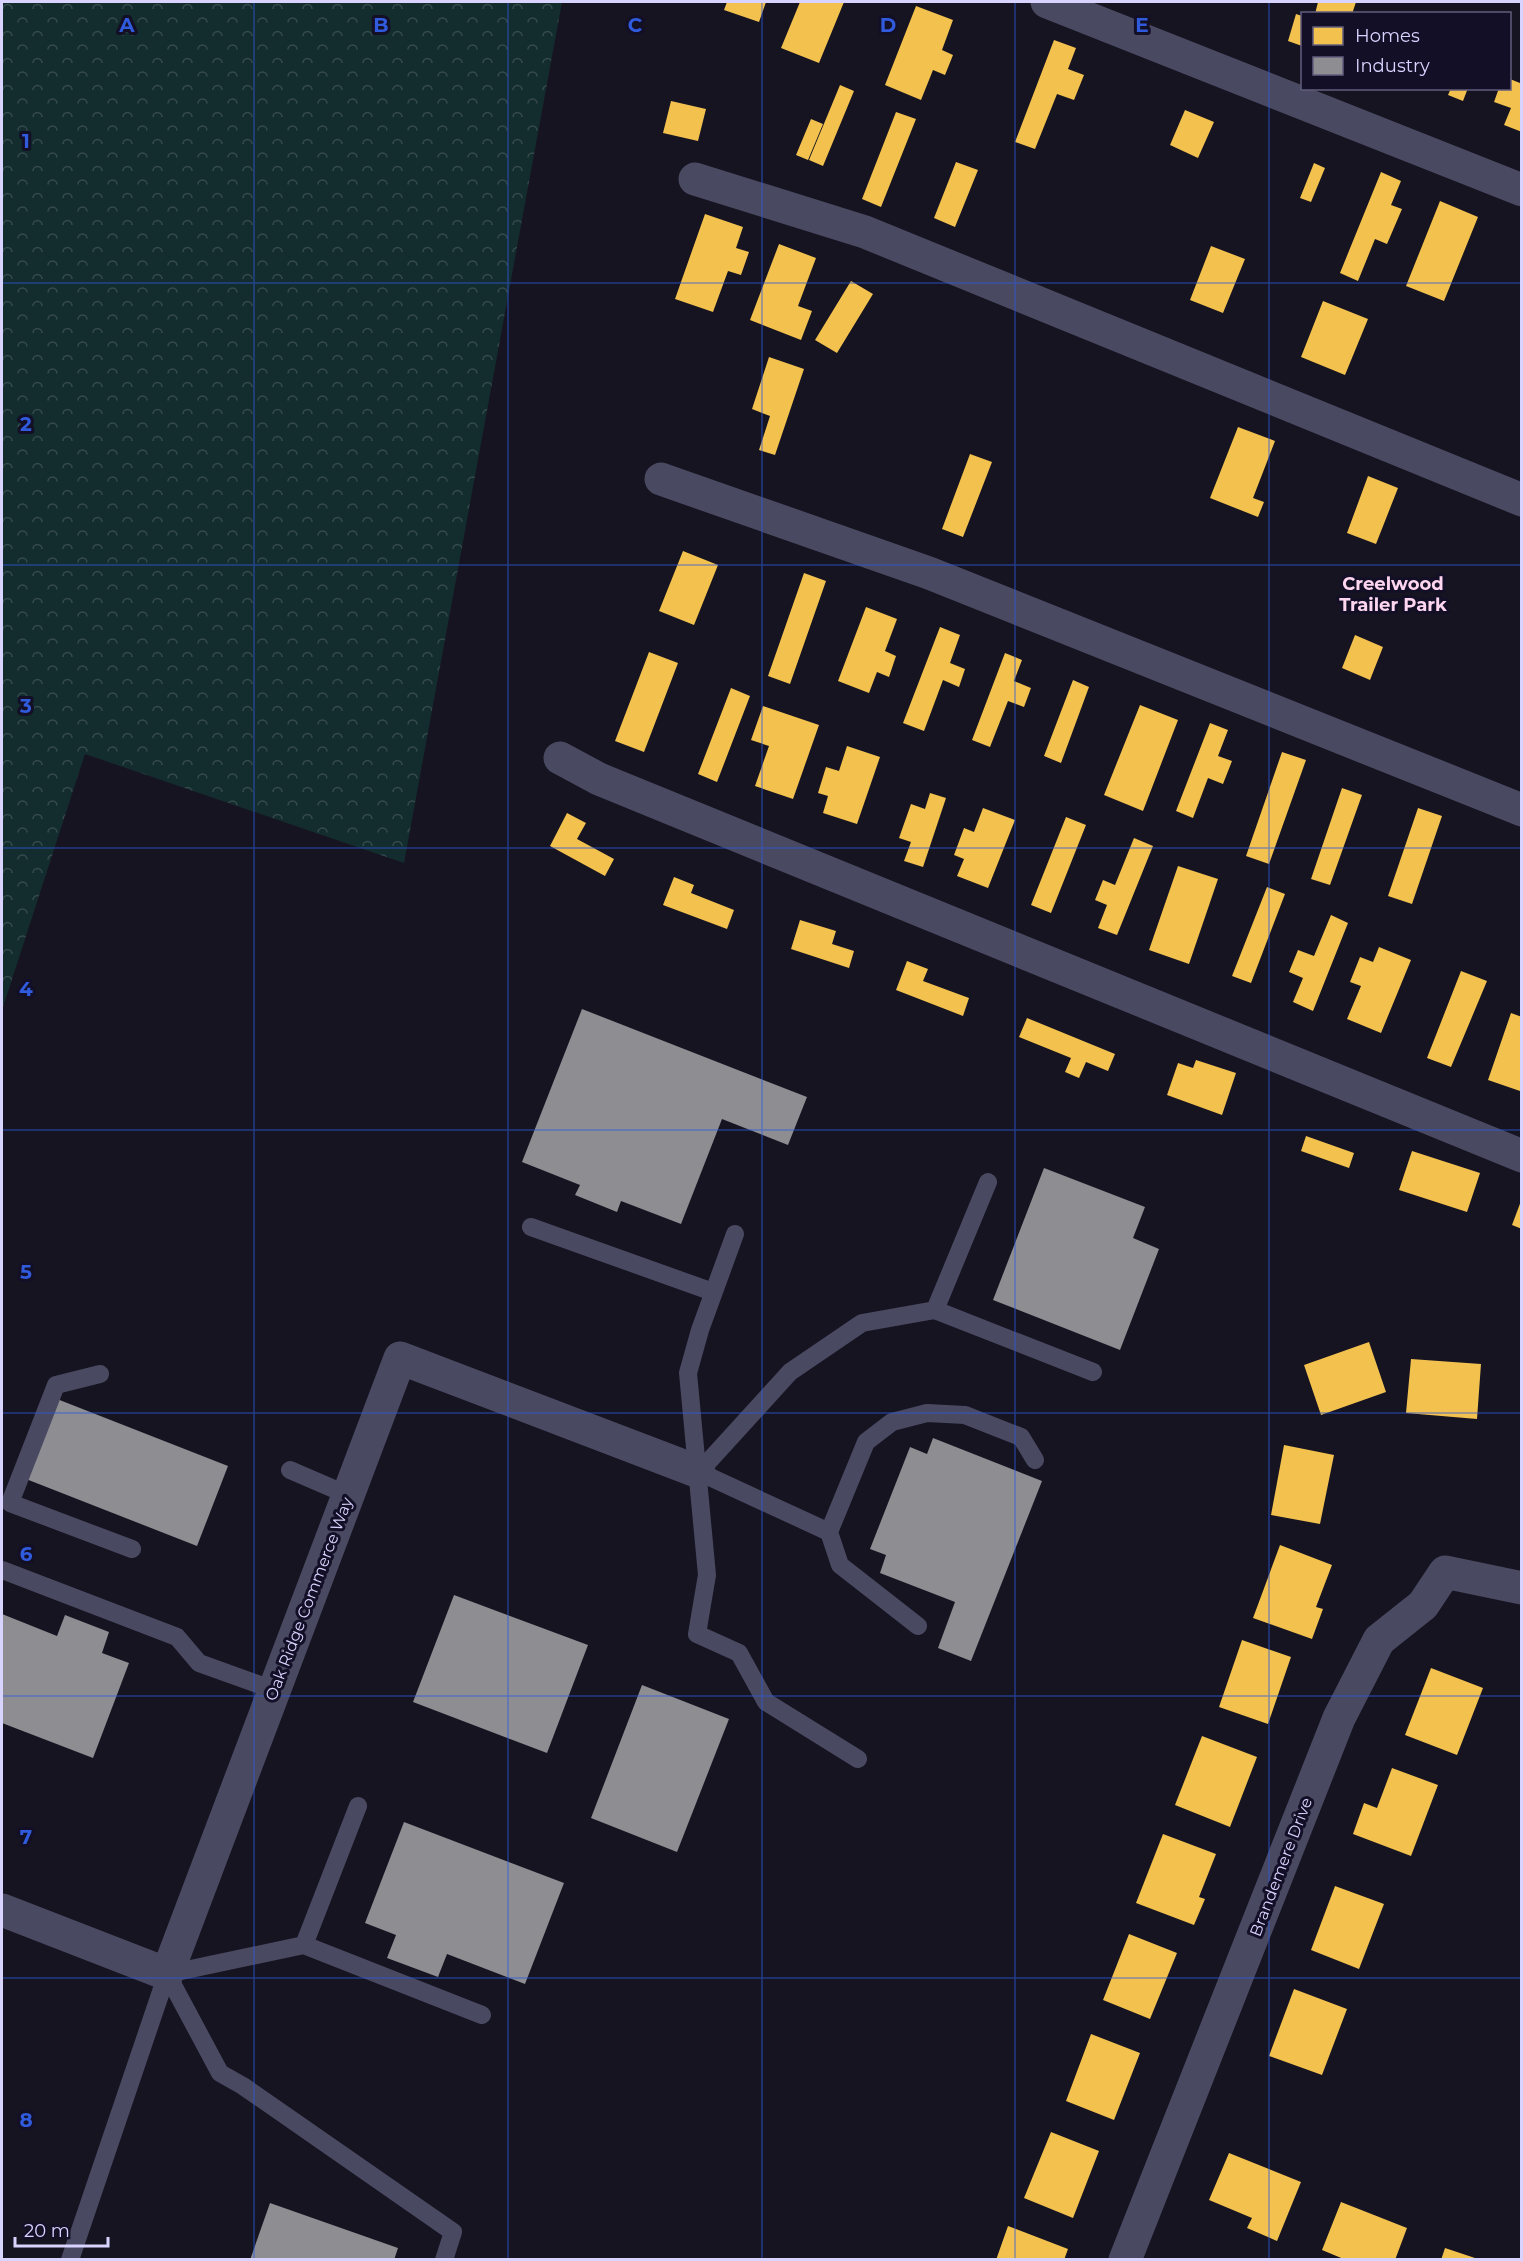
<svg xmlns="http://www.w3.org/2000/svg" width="1523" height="2261" viewBox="0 0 1523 2261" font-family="Montserrat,sans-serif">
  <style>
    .forest { fill: url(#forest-crowns) }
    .homes { fill: #f2c14e }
    .industry { fill: #8d8d92 }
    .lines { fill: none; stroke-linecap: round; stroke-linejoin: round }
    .lane { stroke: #4a4962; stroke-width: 18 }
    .street { stroke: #4a4962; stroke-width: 33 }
    .grid { fill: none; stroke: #305bdc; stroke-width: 1.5; stroke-opacity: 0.55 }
    .labels { text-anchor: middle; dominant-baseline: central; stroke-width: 6; stroke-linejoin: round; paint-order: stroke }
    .street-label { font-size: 16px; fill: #d9d4ff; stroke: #130f26 }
    .neighbourhood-label { font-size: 18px; font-weight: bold; fill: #ffd6f0; stroke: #130f26 }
    .grid-label { font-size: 20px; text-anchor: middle; font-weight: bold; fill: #305bdc; stroke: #130f26; stroke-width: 6; stroke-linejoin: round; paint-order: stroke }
  </style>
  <defs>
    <pattern id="forest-crowns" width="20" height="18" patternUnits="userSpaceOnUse" patternTransform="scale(1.5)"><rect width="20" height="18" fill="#132c2d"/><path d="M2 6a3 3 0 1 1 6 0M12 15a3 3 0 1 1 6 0" fill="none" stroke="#354a4c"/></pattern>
  </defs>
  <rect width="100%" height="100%" fill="#161421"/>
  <path class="forest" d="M2,2h560l-158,861 -319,-109 -83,256z"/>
  <path class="homes" d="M727,2h39l-7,20 -35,-12z
    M800,2h44l-25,61 -38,-15z
    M1318,2h38l-4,12h-37z
    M916,6l37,14 -11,30 11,5 -8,20 -12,-5 -12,30 -36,-15z
    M1296,14l6,2v30l-14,-5z
    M1054,40l22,8 -8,21 16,6 -10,25 -17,-6 -22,55 -20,-7z
    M1510,79l10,4 2,-4v53l-18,-7 7,-17 -17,-6 5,-14h11z
    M840,85l14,6 -31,75 -14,-6z
    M1451,88h17l-5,13 -15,-6z
    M671,101l35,8 -8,32 -35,-8z
    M1185,110l29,12 -16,36 -28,-13z
    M896,112l20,7 -35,88 -19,-8z
    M811,119l12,5 -15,36 -12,-5z
    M956,162l22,8 -23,57 -21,-9z
    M1314,163l11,5 -14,34 -11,-4z
    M1381,172l20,9 -10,24 11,4 -15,35 -12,-5 -17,42 -18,-8z
    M1440,201l38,16 -34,84 -38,-15z
    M705,214l38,13 -7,21 13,4 -8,23 -13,-4 -15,41 -38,-13z
    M779,244l37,14 -18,48 14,5 -11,29 -51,-20z
    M1211,246l34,13 -22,54 -33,-13z
    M851,281l22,13 -36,59 -22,-13z
    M1323,301l45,18 -23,56 -44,-18z
    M769,357l35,12 -29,86 -16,-5 11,-34 -18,-7z
    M1238,427l37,14 -22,57 11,4 -6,15 -48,-19z
    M970,454l22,8 -29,75 -21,-8z
    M1368,476l30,12 -22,56 -29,-11z
    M683,551l35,14 -24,60 -35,-14z
    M804,573l22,8 -36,103 -22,-8z
    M866,607l31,12 -12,32 11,5 -7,21 -12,-5 -8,21 -31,-12z
    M940,627l20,8 -10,28 15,6 -6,18 -16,-7 -19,51 -21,-8z
    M1355,635l28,12 -13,33 -28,-12z
    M649,652l29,11 -34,89 -29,-11z
    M1005,653l17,7 -8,21 17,7 -7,19 -16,-6 -18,46 -18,-7z
    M1073,680l16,7 -28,76 -17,-7z
    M731,688l19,8 -33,86 -19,-8z
    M1140,705l38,15 -35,91 -39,-16z
    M763,706l56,19 -26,74 -38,-13 14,-40 -18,-6z
    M1210,723l18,7 -10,26 14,5 -9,23 -15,-6 -15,40 -17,-7z
    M847,746l33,11 -23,67 -34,-11 5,-17 -10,-3 8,-26 13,4z
    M1282,752l24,8 -37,104 -23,-8z
    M1342,788l20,7 -32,90 -19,-6z
    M930,793l16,5 -23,69 -19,-6 7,-19 -12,-4 12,-34 14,5z
    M983,808l32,12 -27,68 -31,-12 7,-17 -10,-4 10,-27 10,4z
    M1418,808l24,8 -30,88 -24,-8z
    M567,813l19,10 -9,16 37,20 -9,17 -55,-30z
    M1066,817l20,8 -35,88 -20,-8z
    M1134,838l19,8 -36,89 -19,-7 9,-23 -12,-5 8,-20 12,5z
    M1178,866l40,13 -29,85 -40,-14z
    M674,877l20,8 -3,8 43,17 -7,19 -64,-24z
    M1267,887l18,7 -34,89 -19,-7z
    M1331,915l17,8 -35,88 -20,-9 10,-24 -14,-6 9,-22 16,6z
    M800,920l36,11 -4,13 22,7 -5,17 -58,-19z
    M1379,947l32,13 -30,73 -34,-14 14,-33 -11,-4 10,-25 13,5z
    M907,961l21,8 -5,12 46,17 -6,18 -67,-26z
    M1461,971l26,10 -36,86 -24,-9z
    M1511,1013l11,4 -2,74 -32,-11z
    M1027,1018l88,36 -7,17 -22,-9 -7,16 -14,-6 6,-14 -52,-21z
    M1196,1060l40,13 -14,42 -55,-20 11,-32 15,5z
    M1306,1136l48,17 -5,15 -48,-17z
    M1412,1151l68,22 -13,39 -68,-22z
    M1521,1201h1v28l-10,-4z
    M1369,1342l17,50 -65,23 -17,-50z
    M1411,1359l70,5 -4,55 -71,-6z
    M1284,1445l50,10 -14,69 -49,-9z
    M1280,1545l52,20 -16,42 7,2 -11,30 -59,-21z
    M1242,1640l49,17 -23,67 -49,-17z
    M1431,1668l52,20 -26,67 -52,-20z
    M1202,1736l55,21 -27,70 -55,-22z
    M1392,1768l46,17 -27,71 -58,-22 11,-31 13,5z
    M1163,1834l53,20 -17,43 6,2 -11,26 -58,-22z
    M1335,1886l49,18 -25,65 -48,-19z
    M1129,1934l48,19 -27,66 -47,-19z
    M1294,1989l53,20 -25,66 -53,-19z
    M1091,2034l49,19 -26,67 -48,-19z
    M1051,2132l48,19 -26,67 -49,-20z
    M1229,2153l72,29 -24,59 -30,-13 5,-10 -43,-18z
    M1341,2202l66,26 -12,32h-49l-24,-10z
    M1008,2226l60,23 -4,11h-68z
    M1445,2248l33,11v1h-37z"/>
  <path class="industry" d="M582,1009l225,88 -19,48 -66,-26 -41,105 -60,-23 -4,11 -42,-17 5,-10 -58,-23z
    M1044,1168l101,39 -12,31 26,11 -39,101 -127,-50z
    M57,1399l171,67 -31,80 -171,-67z
    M933,1438l109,43 -71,180 -33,-13 17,-46 -75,-29 6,-18 -16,-6 40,-102 17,7z
    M454,1595l134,50 -41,108 -134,-51z
    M2,1614l55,22 8,-21 44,17 -7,21 27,10 -36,95 -91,-35z
    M642,1685l87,34 -52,133 -86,-34z
    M404,1822l160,61 -39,101 -78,-30 -9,23 -51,-19 9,-23 -31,-12z
    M270,2203l128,45 -4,12h-144z"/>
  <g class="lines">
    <path class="lane" d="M988,1182l-53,128 158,62
      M531,1227l182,65
      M735,1234l-35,96 -12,43 19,202 -10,59 42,19 27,49 92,57
      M100,1374l-44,11 -46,118 122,46
      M290,1470l58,25
      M699,1472l91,-100 72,-49 73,-13
      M699,1472l130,60
      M2,1570l175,67 22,26 75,27
      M918,1626l-78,-61 -11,-33 37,-90 26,-20 35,-9 38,2 56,22 14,23
      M304,1945l54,-139
      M70,2260l97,-286
      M444,2260l9,-28 -210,-146 -23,-13 -53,-99 137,-29 178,70"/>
    <path class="street" d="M1047,2l475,188
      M695,179l170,53 657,268
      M661,479l268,94 593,237
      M560,758l39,21 923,377
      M2,1910l165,64 233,-616 299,114
      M1125,2260l214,-542 40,-78 44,-35 22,-33 77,16"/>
  </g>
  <path class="grid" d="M254,2v2258M508,2v2258M762,2v2258M1015,2v2258M1269,2v2258M2,283h1520M2,565h1520M2,848h1520M2,1130h1520M2,1413h1520M2,1696h1520M2,1978h1520"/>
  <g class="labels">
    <g class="street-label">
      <text transform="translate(309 1599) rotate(-69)">Oak Ridge Commerce Way</text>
      <text transform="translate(1281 1867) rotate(-69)">Brandemere Drive</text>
    </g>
    <g class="neighbourhood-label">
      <text x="1393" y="584">Creelwood<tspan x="1393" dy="21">Trailer Park</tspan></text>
    </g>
  </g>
  <g class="grid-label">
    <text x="127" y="32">A</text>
    <text x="381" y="32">B</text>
    <text x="635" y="32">C</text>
    <text x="888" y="32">D</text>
    <text x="1142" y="32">E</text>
    <text x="26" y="148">1</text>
    <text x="26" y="431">2</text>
    <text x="26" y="713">3</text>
    <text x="26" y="996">4</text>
    <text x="26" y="1279">5</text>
    <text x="26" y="1561">6</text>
    <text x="26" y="1844">7</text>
    <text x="26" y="2127">8</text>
  </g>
  <rect width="1523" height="2261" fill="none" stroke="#d9d4ff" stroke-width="6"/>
  <rect x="1301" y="12" width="210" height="78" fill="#130f26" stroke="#625e7d" stroke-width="1.5"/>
  <rect x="1313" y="27" width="30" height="18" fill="#f2c14e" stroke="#625e7d" stroke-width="1.5"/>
  <text x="1355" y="42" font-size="18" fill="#d9d4ff">Homes</text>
  <rect x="1313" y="57" width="30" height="18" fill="#8d8d92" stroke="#625e7d" stroke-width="1.5"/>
  <text x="1355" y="72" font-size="18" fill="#d9d4ff">Industry</text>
  <path d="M15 2237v9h93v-9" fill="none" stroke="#d9d4ff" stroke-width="3"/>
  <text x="24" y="2237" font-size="18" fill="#d9d4ff" stroke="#130f26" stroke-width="4.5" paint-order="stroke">20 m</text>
</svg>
